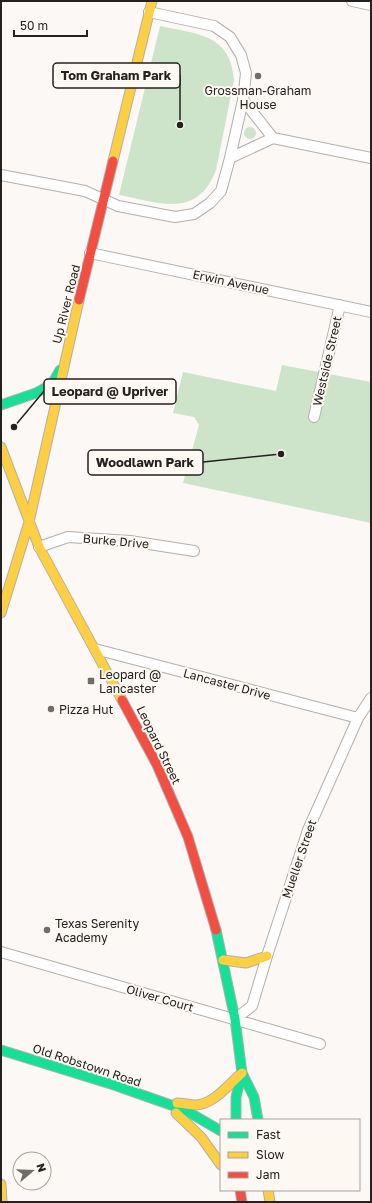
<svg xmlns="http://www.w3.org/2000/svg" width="372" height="1203" viewBox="0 0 372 1203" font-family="'Golos Text',sans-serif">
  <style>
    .green { fill: #cde4ca }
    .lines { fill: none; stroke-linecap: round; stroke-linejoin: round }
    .street-casing { stroke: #b2afad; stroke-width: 12 }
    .fast-casing { stroke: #b2afad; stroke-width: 11 }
    .slow-casing { stroke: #b2afad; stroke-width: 11 }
    .jam-casing { stroke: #b2afad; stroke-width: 11 }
    .street { stroke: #fefefe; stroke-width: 10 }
    .fast { stroke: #16e098; stroke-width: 9 }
    .slow { stroke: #ffcf43; stroke-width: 9 }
    .jam { stroke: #f24e42; stroke-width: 9 }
    .poi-dot { fill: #6f6c6a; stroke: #fef8f3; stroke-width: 1.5 }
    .labels { text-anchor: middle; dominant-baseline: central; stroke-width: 4; stroke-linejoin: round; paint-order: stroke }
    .poi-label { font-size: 12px; fill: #24211e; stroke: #fef8f3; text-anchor: start }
    .street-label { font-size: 12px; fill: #24211e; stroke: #fef8f3 }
    .leader { fill: none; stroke: #24211e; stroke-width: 1.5 }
    .callout-dot { fill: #24211e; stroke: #fef8f3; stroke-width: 1.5 }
    .callout { fill: #fef8f3; stroke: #24211e; stroke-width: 1.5 }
    .callout-label { font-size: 13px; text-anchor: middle; font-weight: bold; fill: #24211e }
  </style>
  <rect width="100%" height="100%" fill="#fbf8f6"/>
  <path class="green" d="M160,26c37,8 71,8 74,54l-18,90c-19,50 -58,32 -97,25z
    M244 133a6 6 0 1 1 12 0a6 6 0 1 1-12 0Z
    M282,365l89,17v141l-188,-40 16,-58 -5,-8 -21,-4 10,-41 93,19z"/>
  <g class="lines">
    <g class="street-casing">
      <path id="street" d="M352,1l19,4
        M243,100l30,38 98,20
        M230,158l43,-20
        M1,175l84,16 33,15 57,11 19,-3 16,-11 11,-12 9,-33 13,-58 3,-27 -5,-18 -11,-18 -16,-11 -65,-14
        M90,253l281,59
        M314,417l26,-112
        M39,547l29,-10 62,4 64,10
        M95,649l263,69
        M1,952l319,92
        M235,1019l17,-13 15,-50 41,-126 50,-112 13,-20"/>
    </g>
    <g class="fast-casing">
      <path id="fast" d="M1,405l35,-12 16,-9 8,-14
        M216,930l19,89 7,54 12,24 4,23
        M1,1050l113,35 71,25 36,21
        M236,1120v-23l6,-24"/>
    </g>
    <g class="slow-casing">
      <path id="slow" d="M113,161l39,-160
        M1,447l38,100 83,153
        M1,613l28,-91 50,-222
        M223,960l23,3 21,-7
        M177,1103c6,0 13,2 19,2 18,-1 33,-21 46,-32
        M176,1113l25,24 20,28
        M1,1184l1,18
        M268,1190l2,12"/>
    </g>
    <g class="jam-casing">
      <path id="jam" d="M79,300l34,-139
        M122,700l35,65 31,72 28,93
        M240,1190l2,12"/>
    </g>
    <use href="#street" class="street"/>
    <use href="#fast" class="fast"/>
    <use href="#slow" class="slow"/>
    <use href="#jam" class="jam"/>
  </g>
  <g class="poi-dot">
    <circle cx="258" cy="76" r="4"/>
    <rect x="87" y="677" width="8" height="8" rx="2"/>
    <circle cx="51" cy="709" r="4"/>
    <circle cx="47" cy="930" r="4"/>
  </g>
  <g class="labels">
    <g class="poi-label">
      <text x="258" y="90" text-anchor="middle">Grossman-Graham<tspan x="258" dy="14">House</tspan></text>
      <text x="99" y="674">Leopard @<tspan x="99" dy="14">Lancaster</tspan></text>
      <text x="59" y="709">Pizza Hut</text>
      <text x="55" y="923">Texas Serenity<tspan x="55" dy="14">Academy</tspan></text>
    </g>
    <g class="street-label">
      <text transform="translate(231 282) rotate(12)">Erwin Avenue</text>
      <text transform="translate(66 304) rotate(-76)">Up River Road</text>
      <text transform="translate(327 361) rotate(-77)">Westside Street</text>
      <text transform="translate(116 541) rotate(5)">Burke Drive</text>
      <text transform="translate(227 684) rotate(15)">Lancaster Drive</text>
      <text transform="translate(159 745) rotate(64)">Leopard Street</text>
      <text transform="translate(299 859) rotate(-71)">Mueller Street</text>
      <text transform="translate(160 998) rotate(16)">Oliver Court</text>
      <text transform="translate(87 1065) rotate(18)">Old Robstown Road</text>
    </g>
  </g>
  <path class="leader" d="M180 125L180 75M14 427L44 391M281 454L203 462"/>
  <g class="callout-dot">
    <circle cx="180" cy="125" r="4"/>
    <circle cx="14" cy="427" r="4"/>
    <circle cx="281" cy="454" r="4"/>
  </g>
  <g class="callout">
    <rect x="53" y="63" width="127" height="25" rx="4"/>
    <rect x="44" y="379" width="132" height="25" rx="4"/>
    <rect x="88" y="450" width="115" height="25" rx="4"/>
  </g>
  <g class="callout-label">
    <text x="116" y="80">Tom Graham Park</text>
    <text x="110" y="396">Leopard @ Upriver</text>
    <text x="145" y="467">Woodlawn Park</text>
  </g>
  <rect width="372" height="1203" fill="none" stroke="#24211e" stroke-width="4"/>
  <rect x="220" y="1119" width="140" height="72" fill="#fef8f3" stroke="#a7a29e"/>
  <rect x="228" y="1132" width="20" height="6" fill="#16e098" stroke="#a7a29e"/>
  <text x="256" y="1139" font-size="12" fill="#24211e">Fast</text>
  <rect x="228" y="1152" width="20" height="6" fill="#ffcf43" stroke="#a7a29e"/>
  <text x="256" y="1159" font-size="12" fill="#24211e">Slow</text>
  <rect x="228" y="1172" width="20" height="6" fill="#f24e42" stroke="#a7a29e"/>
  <text x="256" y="1179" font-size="12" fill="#24211e">Jam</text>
  <g transform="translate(32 1171) rotate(71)"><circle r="19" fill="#fef8f3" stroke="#a7a29e"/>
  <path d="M0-3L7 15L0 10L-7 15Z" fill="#6f6c6a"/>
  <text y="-6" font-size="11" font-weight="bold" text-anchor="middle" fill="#24211e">N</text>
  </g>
  <path d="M14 30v6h73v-6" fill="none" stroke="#24211e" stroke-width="2"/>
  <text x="20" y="30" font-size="12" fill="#24211e" stroke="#fef8f3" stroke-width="3" paint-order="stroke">50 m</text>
</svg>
